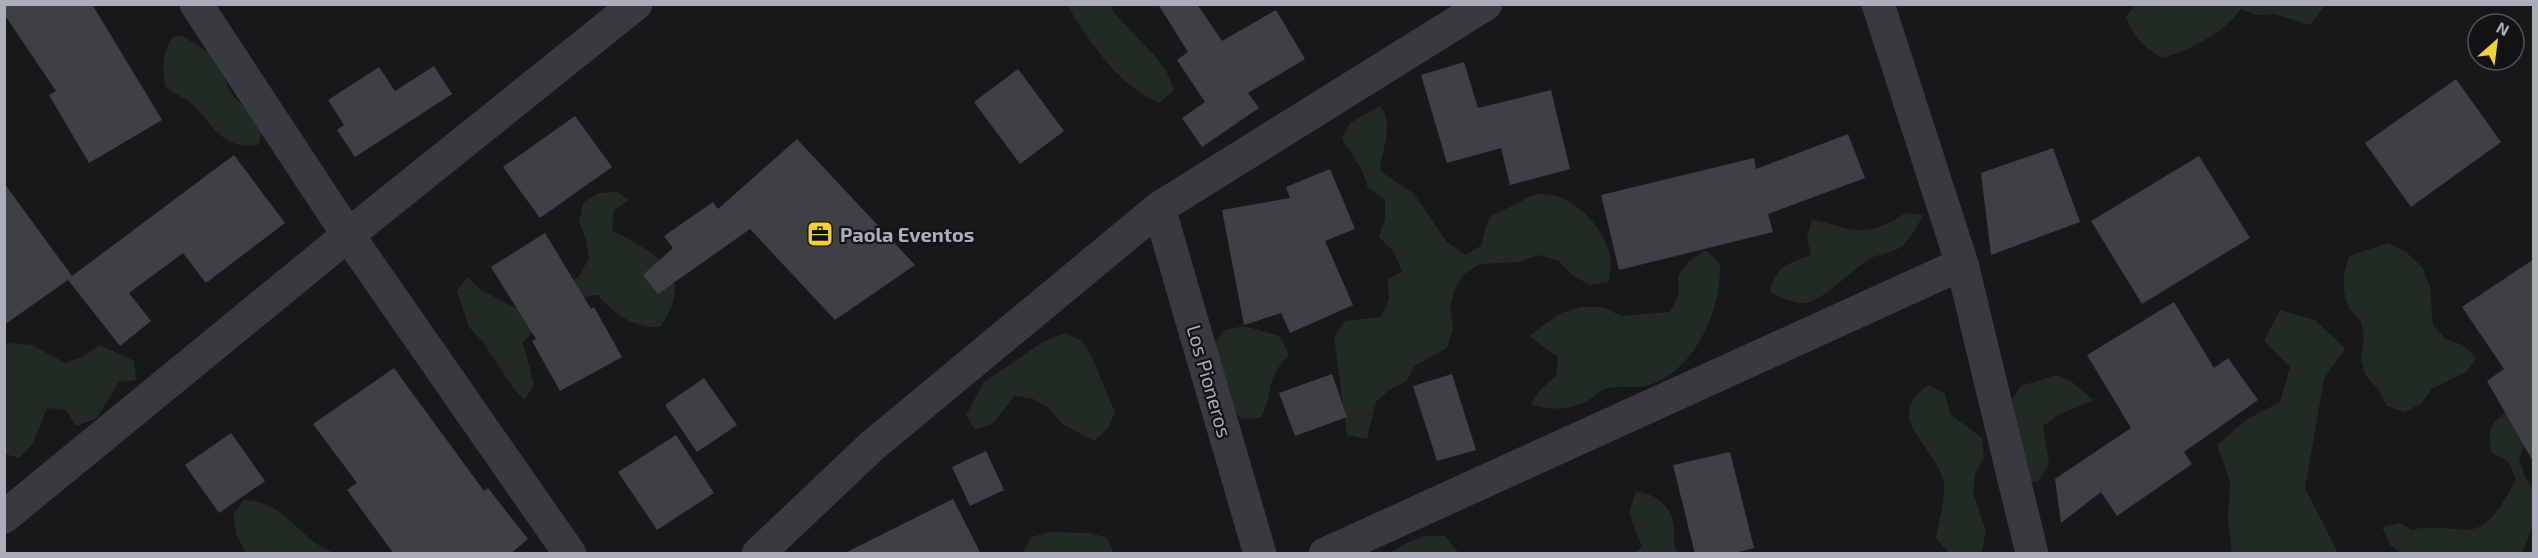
<svg xmlns="http://www.w3.org/2000/svg" width="2538" height="558" viewBox="0 0 2538 558" font-family="'Exo 2',sans-serif">
  <style>
    .green { fill: #222a24 }
    .building { fill: #3f4044 }
    .lines { fill: none; stroke-linecap: round; stroke-linejoin: round }
    .minor { stroke: #39393f; stroke-width: 33 }
    .labels { text-anchor: middle; dominant-baseline: central; stroke-width: 4.5; stroke-linejoin: round; paint-order: stroke }
    .poi-label { font-size: 20px; font-weight: bold; fill: #aaadba; stroke: #131315; text-anchor: start }
    .street-label { font-size: 20px; fill: #aaadba; stroke: #131315 }
  </style>
  <rect width="100%" height="100%" fill="#18181a"/>
  <path class="green" d="M1067,5h43l4,8 40,42 12,16 8,19 -15,13c-42,-18 -69,-61 -92,-98z
    M2135,5v-1l190,1 -15,20 -35,-11 -18,1 -16,-6c-18,24 -50,41 -79,49 -19,-11 -28,-21 -36,-41z
    M182,35c10,8 22,13 31,22 9,8 11,23 17,34 11,19 40,27 28,54 -37,5 -43,-19 -65,-40 -8,-8 -20,-11 -28,-19 -3,-17 -2,-35 8,-49z
    M1380,106c16,20 1,42 0,65l34,23 33,48 19,13 16,-10c6,-34 7,-28 35,-41 5,-3 10,-7 16,-9 36,-8 76,34 78,69 0,5 -2,12 -2,18l-19,3 -18,-10 -13,-14 -21,-6 -18,7 -40,2 -16,10 -10,16 -4,18 3,20 -6,20 -32,18 -9,15 -17,9 -13,12 -9,37 -20,-4 -13,-98 11,-16 36,-4 8,-17 -1,-20 14,-9 -9,-20 -14,-14 6,-18v-19l-17,-12 -6,-18 -20,-31 8,-16z
    M617,192l11,8 -14,10 -2,20c43,24 87,42 48,97 -25,1 -46,-12 -62,-32 -29,0 -57,26 -75,48l11,41 -9,16 -12,-12 -30,-46 -14,-15 -12,-36 10,-14 14,13 34,18h18l46,-32 10,-18 -3,-19 -7,-17 4,-19 15,-10z
    M1905,213l19,2c-7,10 -13,24 -22,31 -11,9 -27,7 -37,16 -15,10 -44,40 -60,41 -13,0 -24,-6 -35,-11 6,-26 17,-28 41,-37l-4,-17 5,-18c15,2 22,6 36,9 20,5 42,-5 57,-16z
    M2388,243l18,9 16,15 8,19 3,39 13,14 17,6 13,13 -10,14 -34,17 -11,15 -17,8 -17,-6 -9,-17 -12,-13 -5,-17 3,-21 -3,-17 -12,-12 -5,-17v-18l5,-18z
    M1706,250l14,14c1,47 -25,108 -74,122 -13,3 -29,-2 -42,3 -5,2 -10,8 -15,11 -19,10 -39,11 -58,4l10,-15 15,-13 2,-19 -29,-21 32,-23 20,-6h22l18,9 49,-4 9,-17 -1,-19 11,-15z
    M2280,310l35,10 30,28 -21,31 -19,109 33,65h-106l-4,-33 2,-39 -13,-36 29,-25 34,-18 10,-35 -26,-26z
    M1244,326l36,10 9,19c-27,28 -13,35 -28,63l-19,1 -17,-16 -11,-58 10,-15z
    M1065,333l17,8 10,16 23,56 -8,16 -13,12 -32,-17 -13,-16 -16,-9 -18,-3 -23,28 -17,6 -9,-15 18,-33 60,-41z
    M10,343l22,2 33,18 17,-6 18,-12 34,16 2,19 -17,2 -22,36 -21,8 -10,-16 -19,-2 -15,37 -13,13 -14,-4 -1,-109z
    M2056,375l16,7 21,18 -35,15 -15,11 6,37 -10,18 -19,2 -11,-79 12,-18z
    M1929,385l16,9 5,20 32,24 2,19 -9,17 -2,19 13,37 -4,21 -5,2h-28l-13,-15c2,-14 10,-42 8,-55 -7,-37 -65,-66 -15,-98z
    M2514,408l19,16 -14,34 5,17 9,14v35l-11,29h-121l-11,-8 -8,-18 18,-4 12,7c19,-5 33,-1 52,0 27,1 40,-30 52,-50l-7,-18 -18,-10c-3,-25 0,-32 23,-44z
    M1636,491c21,4 36,14 38,38 0,9 -1,16 3,24h-43l8,-6 -13,-34z
    M244,500c44,2 52,38 90,53h-88l-9,-17 -4,-21z
    M1050,532l39,1 17,4 8,16h-91l8,-16z
    M1425,536h20l13,16 -68,1 16,-10z"/>
  <path class="building" d="M4,4h88l70,116 -73,43 -40,-68 7,-4 -52,-77z
    M1158,4h39l25,37 54,-31 29,49 -57,34 11,15 -57,39 -20,-29 23,-16 -28,-42 11,-8z
    M1464,62l14,46 73,-18 19,79 -60,16 -9,-37 -54,15 -26,-88z
    M434,66l18,28 -97,63 -18,-27 7,-5 -16,-25 51,-33 16,24z
    M1018,69l46,62 -44,33 -46,-62z
    M2456,79l45,63 -90,65 -46,-64z
    M575,116l37,51 -72,51 -37,-51z
    M1848,134l17,44 -97,36 5,18 -154,38 -18,-75 153,-37 2,11z
    M797,139l118,126 -80,55 -85,-91 -92,65 -15,-19 30,-27 -9,-12 49,-34 5,7z
    M2053,148l27,74 -89,33 -10,-82z
    M234,155l51,68 -79,60 -23,-30 -54,40 22,28 -31,25 -52,-66 -64,45v-142l68,93z
    M2199,156l51,82 -108,66 -51,-83z
    M1330,169l25,60 -30,12 28,64 -63,28 -9,-20 -37,12 -22,-115 68,-12 -4,-11z
    M545,233l46,76 3,-2 28,50 -62,34 -28,-50 4,-2 -45,-72z
    M2534,259v204l-47,-82 17,-12 -42,-62z
    M2174,302l40,66 14,-10 30,42 -74,52 8,12 -75,52 -16,-24 -40,31 -6,-44 76,-51 -44,-73z
    M394,368l90,123 4,-3 40,51 -18,15h-116l-47,-64 10,-7 -44,-59z
    M1332,374l15,43 -52,19 -16,-43z
    M1452,374l24,76 -39,11 -24,-75z
    M704,378l33,47 -40,27 -32,-47z
    M231,433l34,48 -46,32 -34,-48z
    M676,435l38,58 -57,37 -39,-58z
    M986,451l18,39 -34,16 -18,-39z
    M1730,452l24,96 -22,6h-37l-22,-89z
    M953,499l28,55h-138z"/>
  <g class="lines">
    <path class="minor" d="M196,4l152,231 222,319
      M1878,4l84,260 70,290
      M1159,208l101,346
      M4,517l344,-282 288,-231
      M758,554l114,-108 287,-238 327,-204
      M1325,554l637,-290"/>
  </g>
  <defs>
    <g id="office-square" transform="scale(1.35)"><rect x="-9" y="-9" width="18" height="18" rx="4" fill="#f1d039" stroke="#131315"/><path d="M-6-3h4V-5.5h4V-3h4V5H-6ZM-1-4.5V-3h2v-1.5ZM-6 0V1H6V0Z" fill="#111"/></g>
  </defs>
  <g fill-rule="evenodd">
    <use href="#office-square" x="820" y="234"/>
  </g>
  <g class="labels">
    <g class="poi-label">
      <text x="840" y="234">Paola Eventos</text>
    </g>
    <g class="street-label">
      <text transform="translate(1210 381) rotate(74)">Los Pioneros</text>
    </g>
  </g>
  <rect width="2538" height="558" fill="none" stroke="#aaadba" stroke-width="12"/>
  <g transform="translate(2496 42) rotate(28)"><circle r="28" fill="#131315" stroke="#4f5157" stroke-width="1.5"/>
  <path d="M0-4.5L10 22L0 15L-10 22Z" fill="#f1d039"/>
  <text y="-9" font-size="16" font-weight="bold" text-anchor="middle" fill="#aaadba">N</text>
  </g>
</svg>
